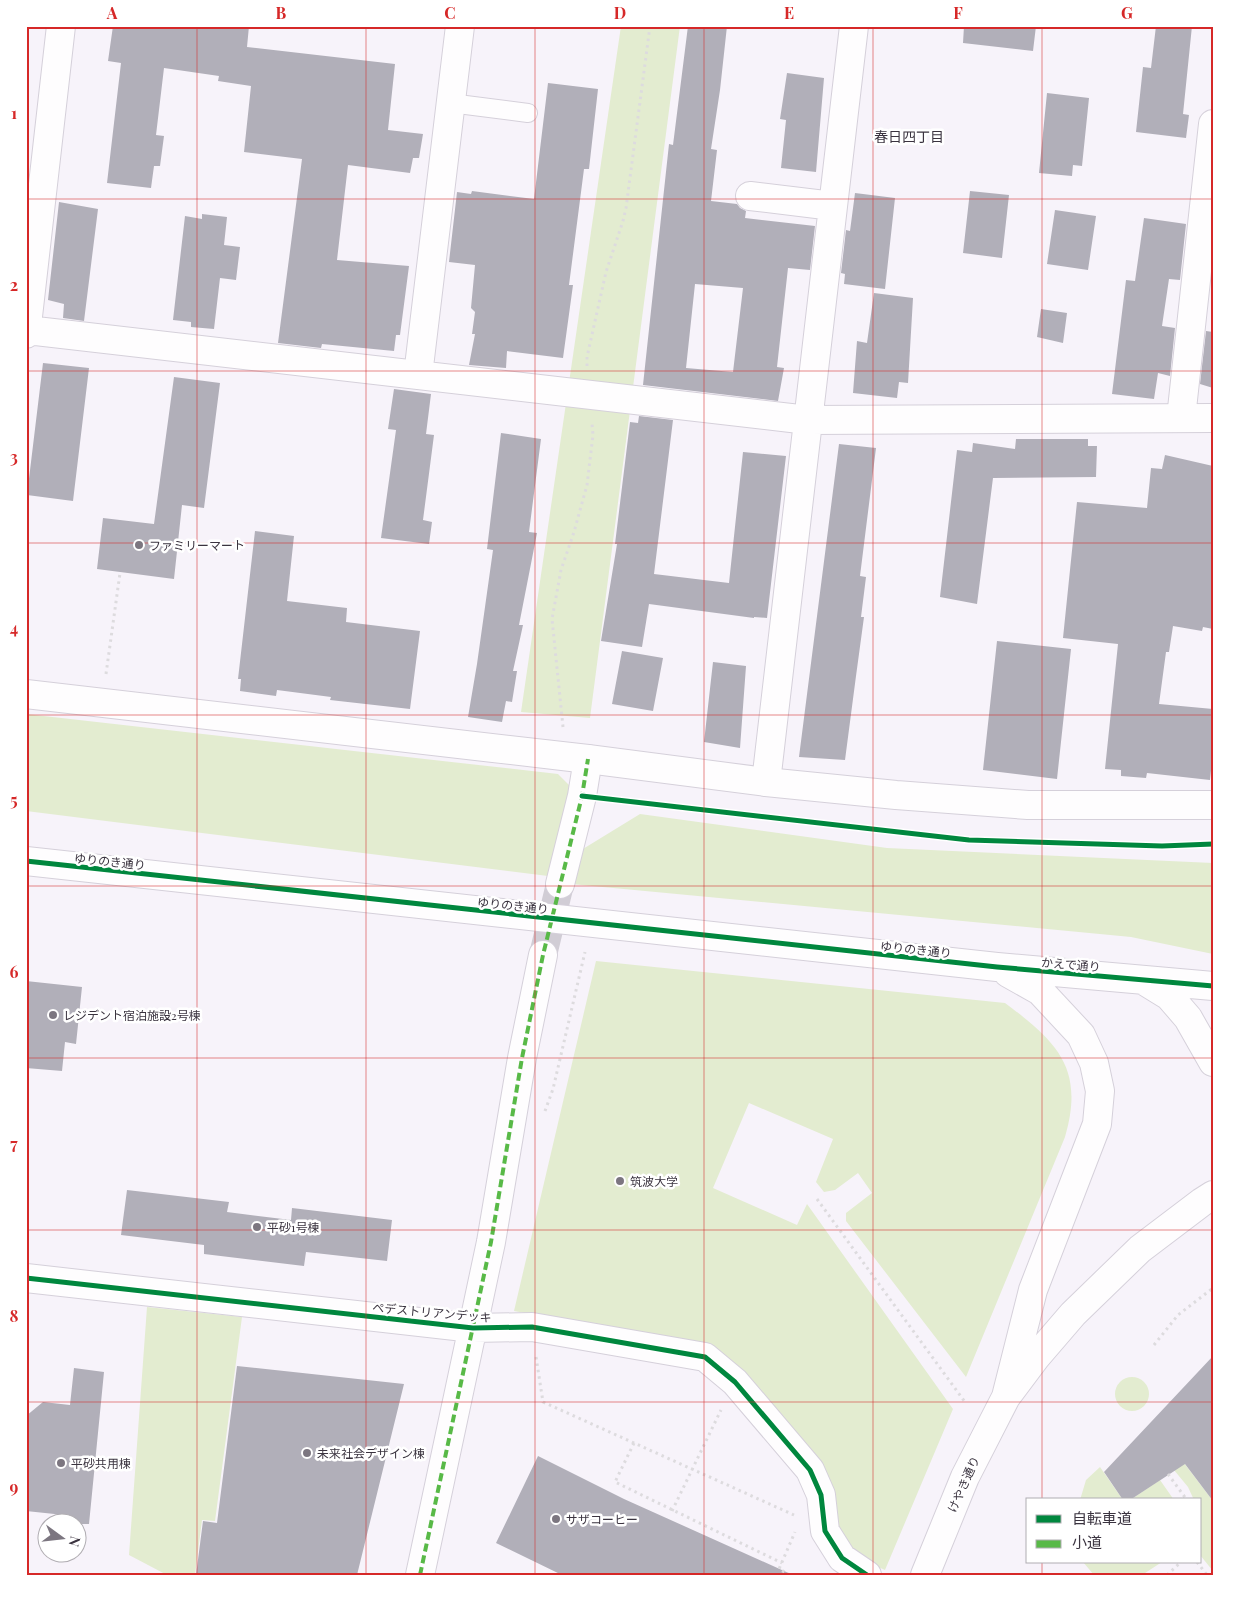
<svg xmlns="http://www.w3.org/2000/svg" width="1239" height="1601" viewBox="0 0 1239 1601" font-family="'Playfair Display','Noto Sans JP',serif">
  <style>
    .green { fill: #e3ecd0 }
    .building { fill: #b1afb9; fill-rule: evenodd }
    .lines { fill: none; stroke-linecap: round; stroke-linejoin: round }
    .street-tunnel { stroke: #d1cdd5; stroke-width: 28; stroke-dasharray: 28 14; stroke-linecap: butt }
    .lane-casing { stroke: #d5d0da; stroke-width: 20 }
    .street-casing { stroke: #d5d0da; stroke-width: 30 }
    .secondary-casing { stroke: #d5d0da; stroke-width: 30 }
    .path { stroke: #dddbde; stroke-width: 3; stroke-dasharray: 2.5 4; stroke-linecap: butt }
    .lane { stroke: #fefdfe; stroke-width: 18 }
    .street { stroke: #fefdfe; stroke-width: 28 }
    .secondary { stroke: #fefdfe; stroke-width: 28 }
    .quiet { stroke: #58b947; stroke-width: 4; stroke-dasharray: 8 4; stroke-linecap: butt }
    .cycleway-casing { stroke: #fff; stroke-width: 8 }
    .cycleway { stroke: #00873e; stroke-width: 5 }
    .grid { fill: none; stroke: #d62828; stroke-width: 1; stroke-opacity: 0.55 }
    .poi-dot { fill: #7c7680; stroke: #fff; stroke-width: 2 }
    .labels { text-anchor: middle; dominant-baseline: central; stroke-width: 5; stroke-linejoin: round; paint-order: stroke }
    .poi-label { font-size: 12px; fill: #3a333f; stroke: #fff; text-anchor: start }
    .street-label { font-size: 12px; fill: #3a333f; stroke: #fff }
    .neighbourhood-label { font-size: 14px; fill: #3a333f; stroke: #fff }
    .neatline { fill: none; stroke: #d62828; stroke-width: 2 }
    .grid-label { font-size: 16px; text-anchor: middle; font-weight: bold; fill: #d62828 }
  </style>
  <rect width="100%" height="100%" fill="#f7f3fa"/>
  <path class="green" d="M621,26h59l-90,692 -69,-6z
    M26,714l532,60 11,11 3,17 -16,75 -530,-66z
    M640,814l247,34 326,15v91l-82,-17 -560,-53 7,-32z
    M596,961l409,42c52,39 80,65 60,134l-99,240 -120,-156v-8l26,-20 -14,-20 -23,17 -11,2 -8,-10 17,-43 -84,-36 -36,85 84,37 10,-21 146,205 -68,161 -22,-10 -14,-14 -120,-181 -199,-51 -16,-3z
    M147,1307l95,10 -27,204 -13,-1 -7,55h-28l-38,-20z
    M1115 1394a17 17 0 1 1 34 0a17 17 0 1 1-34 0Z
    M1184,1463l29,38v70l-13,-16v-55h-6l-6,-13 -14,-17z
    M1100,1467l23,33h-43l6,-20z
    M1160,1480l14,20h-44z
    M1083,1562h79l-20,13h-48z"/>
  <path class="building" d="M113,26h136l-2,21 148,17 -7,66 35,4 -4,24h-6l-3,15 -62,-8 -11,95 72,6 -9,69h-4l-2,16 -72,-7 -1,4 -43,-5 24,-184 -58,-7 7,-66 -33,-5 1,-5 -55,-8 -8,67 8,1 -4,30h-6l-3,22 -44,-5 14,-120 -13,-2z
    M688,26h39l-7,64 -9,59 6,1 -6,51 26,3 3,4 6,3 -1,7 70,8 -5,44 -22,-2 -11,99 7,1 -6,33 -135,-16 26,-241 4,1zM695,284l48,4 -10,84 -47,-4z
    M964,26h72l-3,25 -70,-8z
    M1156,26h36l-9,88 6,1 -3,23 -50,-6 7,-65 8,1z
    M787,73l37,5 -8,94 -35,-4 5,-48 -6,-1z
    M548,83l50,6 -9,80h-5l-15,116h4l-10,73 -56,-7 -1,17 -37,-3 6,-31h-3l3,-22 -4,-4 4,-43 -26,-3 8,-70 14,2 1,-3 62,8z
    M1047,93l42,5 -7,68 -9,-1 -1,11 -33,-3z
    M970,191l39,4 -7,63 -39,-5z
    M855,193l40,5 -10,91 -41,-5 1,-10 -4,-1 5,-43 4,1z
    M59,202l39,7 -14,112 -21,-3 1,-14 -16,-4z
    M1055,210l41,6 -8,54 -41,-6z
    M202,214l25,3 -3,28 16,2 -4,33 -16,-2 -6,51 -23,-2v-5l-18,-2 12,-104 17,3z
    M1144,218l42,6 -6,56 -11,-1 -7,47 13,2 -5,48 -12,-3 -4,26 -42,-5 14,-114 9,1z
    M874,293l39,5 -5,85 -9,-1 -2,16 -44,-5 4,-52 10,2z
    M1041,309l26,4 -4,30 -26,-6z
    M1206,331l7,1v56l-13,-4z
    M43,363l46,5 -16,133 -46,-6z
    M174,377l46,6 -16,125 -22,-3 -8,74 -77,-10 6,-51 51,6z
    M394,389l37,5 -5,40 8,1 -11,85 9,2 -3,22 -48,-6 15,-108 -8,-1z
    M639,416l34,4 -19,154 75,9 14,-131 43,4 -19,162 -13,-1v1l-105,-14 -7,43 -41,-6 16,-97h-2l15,-122 8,1z
    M501,433l40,6 -12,93 8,1 -18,92h4l-10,46h4l-5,31 -6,-1 -4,21 -34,-5 9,-53 16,-114 -6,-1z
    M1016,439h72v7h9l-1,31 -103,1 -16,126 -37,-7 17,-147 15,2 1,-9 42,6z
    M839,444l37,4 -16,128 6,1 -5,40h3l-8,59 -11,84 -46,-3z
    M1165,455l48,11v163l-10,-2 -1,4 -29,-5 -4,26h-3l-7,52 54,5v43l-3,28 -63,-7 -1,5 -25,-2v-6l-16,-1 13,-125 -55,-6 14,-136 70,6 4,-40 11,1z
    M255,531l39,5 -7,65 60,7 -1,14 74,9 -10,78 -80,-9 1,-3 -54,-7 -1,6 -36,-5 1,-12h-3z
    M997,641l74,8 -14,130 -74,-9z
    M622,651l41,7 -10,53 -41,-7z
    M713,662l33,4 -6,82 -36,-6z
    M26,981l56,6 -6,57 -11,-2 -3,29 -36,-3z
    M127,1190l102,12 -2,10 64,8 1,-12 100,12 -5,41 -81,-9 -2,14 -100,-12v-9l-83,-10z
    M1213,1356v145l-28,-37 -55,36h-7l-19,-28z
    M237,1366l167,18 -47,191h-161l7,-54 14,2z
    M74,1368l30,4 -15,152h-26l1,-9 -38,-4v-95l17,-14 27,3z
    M538,1456l86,43 169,76h-231l-66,-32z"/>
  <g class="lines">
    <path class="street-tunnel" d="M543,955l17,-71"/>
    <g class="lane-casing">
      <path id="lane" d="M450,103l78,10"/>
    </g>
    <g class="street-casing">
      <path id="street" d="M750,196l83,10
        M27,330l781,90 405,-2
        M26,334l35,-308
        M418,375l42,-349
        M1181,418l32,-294
        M766,782l88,-756
        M560,884l22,-88 6,-37
        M26,1278l447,50 59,-1 173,30 30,25 75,88 11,25 4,36 17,27 25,17
        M420,1575l71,-333 31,-184 21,-103"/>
    </g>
    <g class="secondary-casing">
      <path id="secondary" d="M26,694l562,65 178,23 130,13 132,10h185
        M26,861l971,106 216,19
        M1143,980l26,16 19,22 25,44
        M1006,1397l27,-107 64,-166 3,-33 -6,-28 -13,-28 -41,-44 -32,-18
        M925,1575l40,-98 41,-80 30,-40 37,-43 67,-65 62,-47 11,-7"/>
    </g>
    <path class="path" d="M587,366v-9l19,-85 17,-51 3,-13 24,-182
      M106,674l14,-101
      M563,727l-11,-108 9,-49 13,-38 13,-47 6,-50 -1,-11
      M610,799l359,41 193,6 51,-2
      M545,1111l8,-22 32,-137
      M817,1199l148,203
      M1154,1345l24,-30 35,-27
      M536,1357l7,45 251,113
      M634,1443l-19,39 167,81
      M1168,1474l19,26
      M672,1511l49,-101
      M1197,1562l10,13
      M1074,1574v1
      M790,1575l-11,-6 16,-37
      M1167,1575l14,-13"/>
    <use href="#lane" class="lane"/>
    <use href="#street" class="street"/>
    <use href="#secondary" class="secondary"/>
    <path class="quiet" d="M420,1575l71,-333 31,-184 21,-103 39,-159 6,-37"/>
    <g class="cycleway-casing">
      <path id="cycleway" d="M582,796l387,44 193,6 51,-2
        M26,861l971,106 216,19
        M26,1278l447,50 59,-1 173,30 30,25 75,88 11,25 4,36 17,27 25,17"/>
    </g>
    <use href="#cycleway" class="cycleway"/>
  </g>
  <path class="grid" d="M197,26v1549M366,26v1549M535,26v1549M704,26v1549M873,26v1549M1042,26v1474M26,199h1187M26,371h1187M26,543h1187M26,715h1187M26,886h1187M26,1058h1187M26,1230h1187M26,1402h1187M1042,1562v13"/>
  <g class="poi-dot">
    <circle cx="139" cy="545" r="5"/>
    <circle cx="53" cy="1015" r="5"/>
    <circle cx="620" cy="1181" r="5"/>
    <circle cx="257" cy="1227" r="5"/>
    <circle cx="307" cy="1453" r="5"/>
    <circle cx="61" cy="1463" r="5"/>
    <circle cx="556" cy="1519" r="5"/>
  </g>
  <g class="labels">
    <g class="poi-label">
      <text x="149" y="545">ファミリーマート</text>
      <text x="63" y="1015">レジデント宿泊施設2号棟</text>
      <text x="630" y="1181">筑波大学</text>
      <text x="267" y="1227">平砂1号棟</text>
      <text x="317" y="1453">未来社会デザイン棟</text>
      <text x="71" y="1463">平砂共用棟</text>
      <text x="566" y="1519">サザコーヒー</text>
    </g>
    <g class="street-label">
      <text transform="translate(110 861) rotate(6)">ゆりのき通り</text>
      <text transform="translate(513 905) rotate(6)">ゆりのき通り</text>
      <text transform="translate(916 949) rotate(6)">ゆりのき通り</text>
      <text transform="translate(1071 964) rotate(5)">かえで通り</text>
      <text transform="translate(432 1312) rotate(5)">ペデストリアンデッキ</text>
      <text transform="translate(963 1484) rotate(-66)">けやき通り</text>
    </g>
    <g class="neighbourhood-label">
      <text x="909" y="136">春日四丁目</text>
    </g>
  </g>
  <rect width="1239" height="1601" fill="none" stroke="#ffffff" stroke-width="55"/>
  <rect x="1026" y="1498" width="175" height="65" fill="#ffffff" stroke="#b0adb2"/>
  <rect x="1036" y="1515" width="25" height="8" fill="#00873e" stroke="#b0adb2"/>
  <text x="1072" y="1524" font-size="15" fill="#3a333f">自転車道</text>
  <rect x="1036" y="1540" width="25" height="8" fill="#58b947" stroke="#b0adb2"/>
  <text x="1072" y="1548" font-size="15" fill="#3a333f">小道</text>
  <g transform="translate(62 1538) rotate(105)"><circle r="24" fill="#ffffff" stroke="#b0adb2"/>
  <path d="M0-4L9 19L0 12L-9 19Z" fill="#7c7680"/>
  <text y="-8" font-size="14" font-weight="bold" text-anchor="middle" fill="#3a333f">N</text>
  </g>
  <rect x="28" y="28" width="1184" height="1546" class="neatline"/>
  <g class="grid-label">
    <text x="112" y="19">A</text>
    <text x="281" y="19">B</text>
    <text x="450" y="19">C</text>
    <text x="620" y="19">D</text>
    <text x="789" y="19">E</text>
    <text x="958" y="19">F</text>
    <text x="1127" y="19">G</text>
    <text x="14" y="119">1</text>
    <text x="14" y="291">2</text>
    <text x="14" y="463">3</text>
    <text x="14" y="634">4</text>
    <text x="14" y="806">5</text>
    <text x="14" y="978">6</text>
    <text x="14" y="1150">7</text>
    <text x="14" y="1322">8</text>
    <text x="14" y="1493">9</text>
  </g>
</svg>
